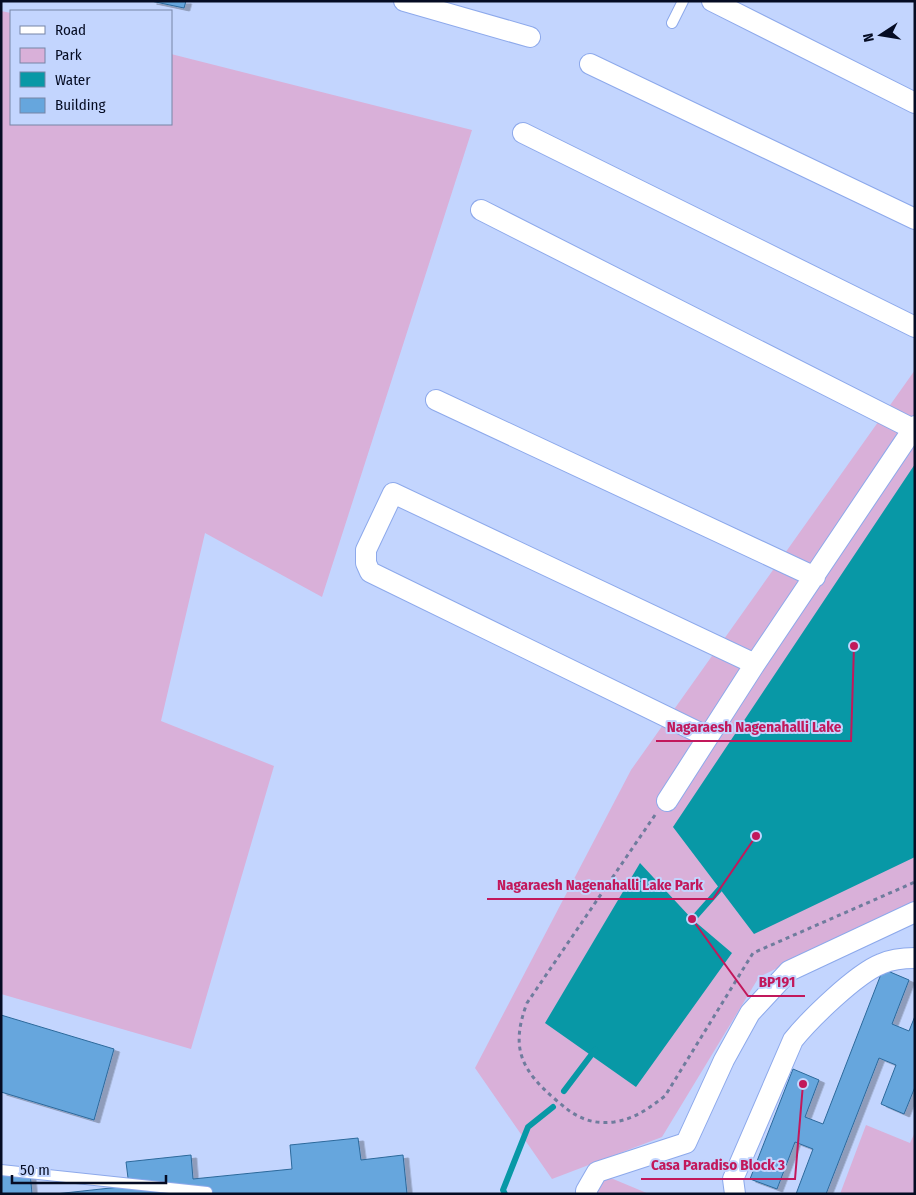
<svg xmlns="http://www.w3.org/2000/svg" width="916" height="1195" viewBox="0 0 916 1195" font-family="'Fira Sans Condensed',sans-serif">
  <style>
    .green { fill: #d9b0d9 }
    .water { fill: #0898a6 }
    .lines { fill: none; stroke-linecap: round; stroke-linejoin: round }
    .stream { stroke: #0898a6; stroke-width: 6 }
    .building { fill: #66a6dd; stroke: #2c699b; filter: url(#shadow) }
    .service-casing { stroke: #8da9eb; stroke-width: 12 }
    .minor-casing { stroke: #8da9eb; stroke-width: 22 }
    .path { stroke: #6f7c9d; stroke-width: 3; stroke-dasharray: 4 4; stroke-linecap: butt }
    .service { stroke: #fff; stroke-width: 10 }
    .minor { stroke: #fff; stroke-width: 20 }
    .leader { fill: none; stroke: #c2185b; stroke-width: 2 }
    .callout-dot { fill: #c2185b; stroke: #c3d5fe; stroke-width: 2 }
    .callout-label { font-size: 15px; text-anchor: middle; font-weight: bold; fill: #c2185b; stroke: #c3d5fe; stroke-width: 4; stroke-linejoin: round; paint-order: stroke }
  </style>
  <defs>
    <filter id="shadow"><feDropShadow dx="5.5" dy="3" stdDeviation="0" flood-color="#0004"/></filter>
  </defs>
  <rect width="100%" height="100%" fill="#c3d5fe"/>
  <path class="green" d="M1,11l10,2v111h160v-70l301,76 -150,467 -117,-64 -44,188 113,45 -83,283 -190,-55z
    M915,370v532l-156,75 -97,160 -110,42 -77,-111 156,-298z
    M866,1125l44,18 5,-11v62h-75z
    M606,1176l43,18h-53z"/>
  <path class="water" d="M915,464v393l-161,77 -81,-107z
    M640,863l52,56 40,34 -96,134 -91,-64z"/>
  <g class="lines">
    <path class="stream" d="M687,926l38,-43
      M564,1091l31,-41
      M505,1194l-2,-4 25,-63 25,-20"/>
  </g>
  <path class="building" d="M151,1h35l-2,7z
    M883,969l26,11 -17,44 17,7 6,-15v71l-11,27 -23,-10 15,-39 -17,-7 -53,136h-30l17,-45 -18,-7 -18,47 -27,-10 43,-110 26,11 -14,37 18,7z
    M1,1015l113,34 -20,71 -93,-28z
    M358,1138l3,22 42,-5 4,39h-352l74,-8 -3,-24 65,-7 2,24 99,-10 -2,-24z
    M30,1172l2,22h-31v-19z"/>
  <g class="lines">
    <g class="service-casing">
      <path id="service" d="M672,23l11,-22
        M1,1170l206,22"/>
    </g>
    <g class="minor-casing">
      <path id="minor" d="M404,1l126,36
        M712,1l203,102
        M590,64l325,155
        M523,133l392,194
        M481,210l432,219 2,-3
        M436,400l379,177
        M708,737l-338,-165 -4,-9v-13l27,-57 362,171
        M667,801l88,-137 158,-235
        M587,1194l-1,-3 11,-19 89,-29 38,-83 26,-47 39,-42 126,-59
        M735,1194l-2,-15 60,-139c17,-21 63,-66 88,-76 11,-5 22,-6 34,-6"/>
    </g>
    <path class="path" d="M655,815l-128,188c-17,45 -6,67 29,97 18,16 33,25 58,22 21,-3 35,-14 51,-26l88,-143 162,-71"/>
    <use href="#service" class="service"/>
    <use href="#minor" class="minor"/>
  </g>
  <path class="leader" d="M854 646L851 741H656M756 836L713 899H487M692 919L748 996H805M803 1084L795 1179H641"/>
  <g class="callout-dot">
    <circle cx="854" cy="646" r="5"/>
    <circle cx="756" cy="836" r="5"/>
    <circle cx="692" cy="919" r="5"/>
    <circle cx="803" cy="1084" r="5"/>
  </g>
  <g class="callout-label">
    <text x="754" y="732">Nagaraesh Nagenahalli Lake</text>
    <text x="600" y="890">Nagaraesh Nagenahalli Lake Park</text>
    <text x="777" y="987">BP191</text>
    <text x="718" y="1170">Casa Paradiso Block 3</text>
  </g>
  <rect width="916" height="1195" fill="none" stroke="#050c23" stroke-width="5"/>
  <rect x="10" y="10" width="162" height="115" fill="#c3d5fe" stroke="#7785a6"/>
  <rect x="20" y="26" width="25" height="8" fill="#ffffff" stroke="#7785a6"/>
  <text x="55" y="35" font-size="15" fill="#050c23">Road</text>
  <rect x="20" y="48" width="25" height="15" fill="#d9b0d9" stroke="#7785a6"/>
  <text x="55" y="60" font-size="15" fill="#050c23">Park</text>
  <rect x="20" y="72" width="25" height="15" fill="#0898a6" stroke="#7785a6"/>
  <text x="55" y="85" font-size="15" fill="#050c23">Water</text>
  <rect x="20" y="98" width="25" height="15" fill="#66a6dd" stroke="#7785a6"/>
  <text x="55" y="110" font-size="15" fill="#050c23">Building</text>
  <g transform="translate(881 35) rotate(258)" stroke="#c3d5fe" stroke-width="4" paint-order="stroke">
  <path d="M0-4L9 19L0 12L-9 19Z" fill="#050c23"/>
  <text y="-8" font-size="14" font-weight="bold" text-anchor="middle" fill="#050c23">N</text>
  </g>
  <path d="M12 1175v8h154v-8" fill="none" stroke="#050c23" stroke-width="2.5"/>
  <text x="20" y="1175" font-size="15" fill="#050c23" stroke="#c3d5fe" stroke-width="4" paint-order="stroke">50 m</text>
</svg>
